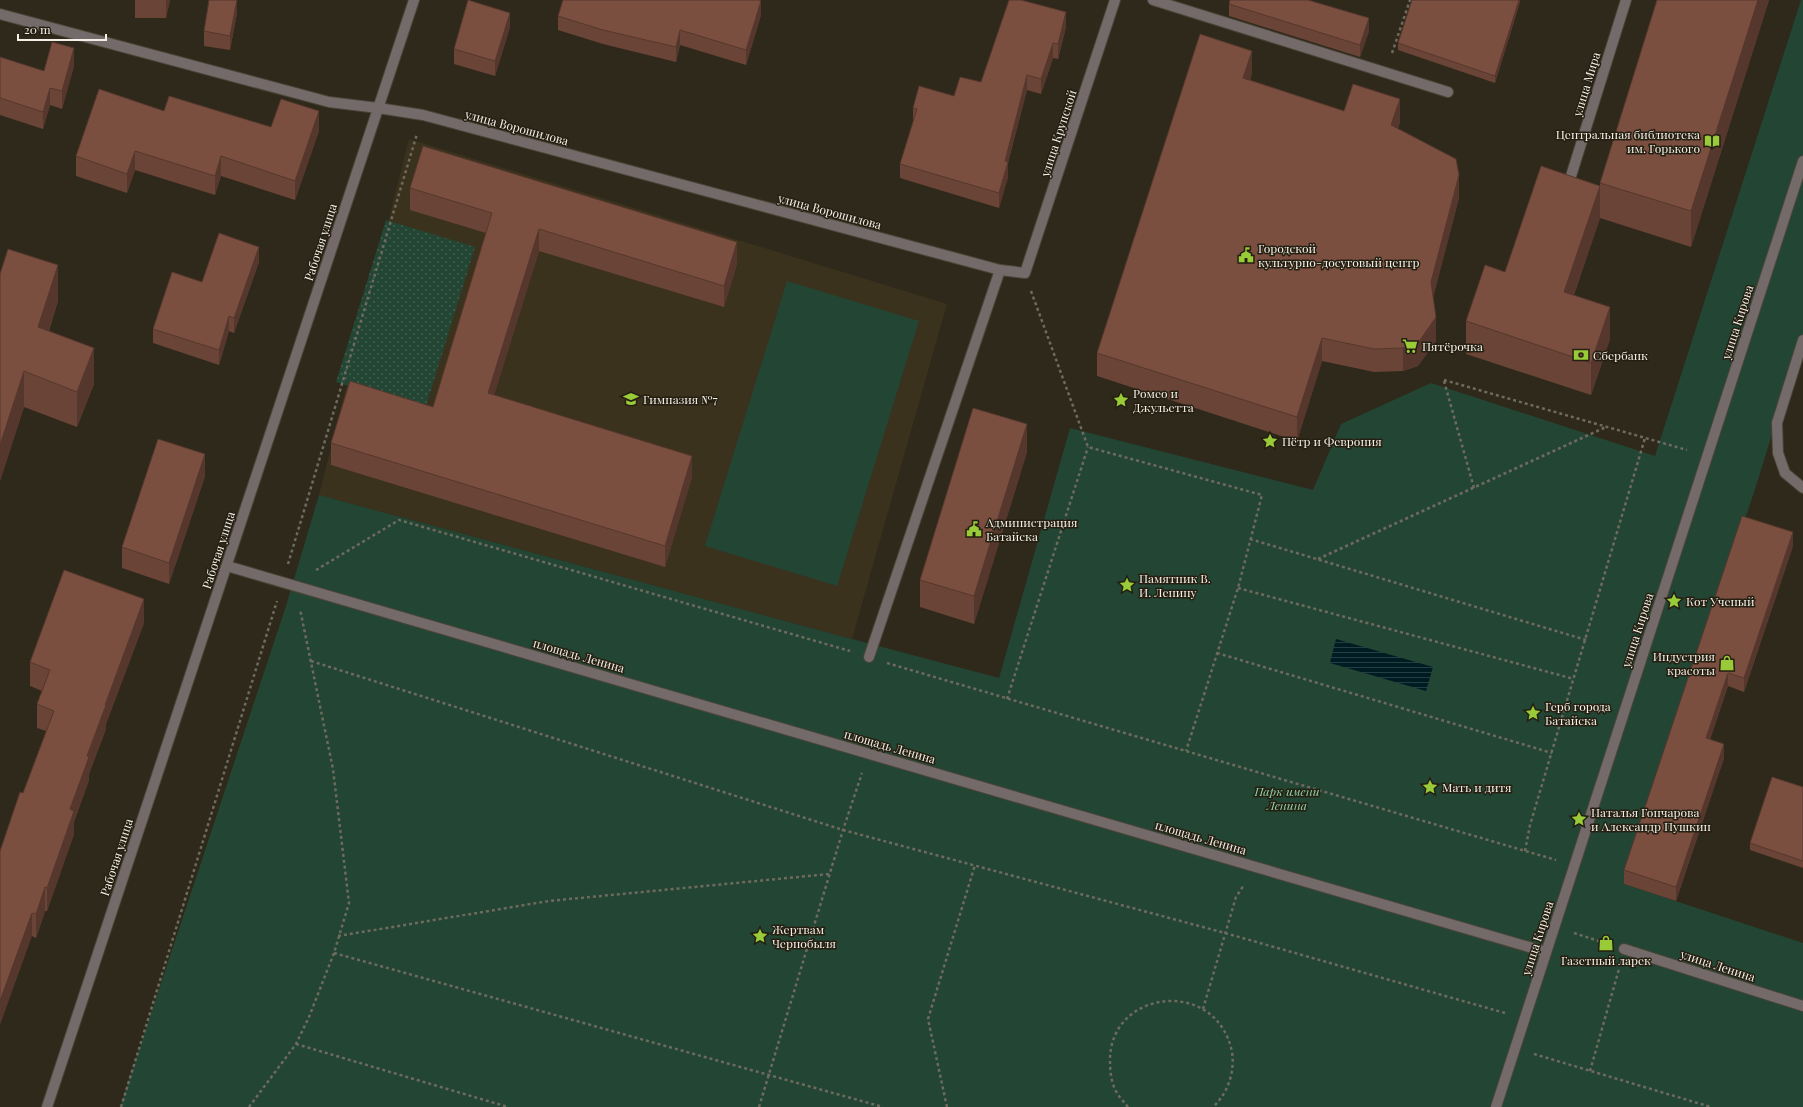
<svg xmlns="http://www.w3.org/2000/svg" width="1803" height="1107" viewBox="0 0 1803 1107" font-family="'Playfair Display',serif">
  <style>
    .built { fill: #3b321d }
    .grass { fill: url(#grass-dots) }
    .park { fill: #234533 }
    .water { fill: url(#water-rules) }
    .lines { fill: none; stroke-linecap: round; stroke-linejoin: round }
    .lane-casing { stroke: #4b4538; stroke-width: 12 }
    .street-casing { stroke: #4b4538; stroke-width: 12 }
    .path { stroke: #6f6a5e; stroke-width: 2.5; stroke-dasharray: 3 3; stroke-linecap: butt }
    .lane { stroke: #736a69; stroke-width: 10 }
    .street { stroke: #736a69; stroke-width: 10 }
    .wall { fill: #6a4437 }
    .shaded-wall { fill: #56372d }
    .building { fill: #7b4f40; stroke: #56372d }
    .labels { text-anchor: middle; dominant-baseline: central; stroke-width: 3; stroke-linejoin: round; paint-order: stroke }
    .street-label { font-size: 12px; fill: #f4f0e7; stroke: #251f12 }
    .poi-label { font-size: 12px; fill: #f4f0e7; stroke: #251f12; text-anchor: start }
    .park-label { font-size: 12px; font-style: italic; fill: #8bd3a9; stroke: #251f12 }
  </style>
  <defs>
    <pattern id="grass-dots" width="8" height="8" patternUnits="userSpaceOnUse"><rect width="8" height="8" fill="#234533"/><path d="M2 2h.1M6 6h.1" fill="none" stroke="#446051" stroke-width="1.8" stroke-linecap="round"/></pattern>
    <pattern id="water-rules" width="6" height="5" patternUnits="userSpaceOnUse"><rect width="6" height="5" fill="#001c23"/><path d="M0 2.5h6" fill="none" stroke="#263d43"/></pattern>
  </defs>
  <rect width="100%" height="100%" fill="#2f291b"/>
  <path class="built" d="M409,139l538,165 -95,335 -533,-144z"/>
  <path class="grass" d="M386,220l89,27 -50,162 -89,-27z"/>
  <path class="park" d="M1801,0h2v335l-48,154 -131,395 179,59v164h-1683l166,-501 33,-111 533,144 147,39 71,-250 243,62 28,-66 90,-41 224,73z
    M787,281l132,40 -82,265 -132,-40z"/>
  <path class="water" d="M1336,639l97,28 -7,24 -96,-28z"/>
  <g class="lines">
    <g class="lane-casing">
      <path id="lane" d="M1153,0l295,92
        M1571,176l55,-176
        M1777,423l26,-83
        M869,657l131,-387"/>
    </g>
    <g class="street-casing">
      <path id="street" d="M0,14l329,88 49,6 45,7 577,155 25,3 90,-273
        M1777,423l1,30 7,20 18,15
        M227,566l1319,386
        M1624,949l179,57
        M47,1107l367,-1107
        M1496,1107l307,-946"/>
    </g>
    <path class="path" d="M1392,53l18,-53
      M1031,291l57,156 174,48 -24,93 -52,163
      M1444,380l243,70
      M1444,381l30,107
      M1250,539l336,101
      M1318,559l288,-132
      M288,564l129,-430
      M316,570l83,-50 451,131
      M1238,588l336,91
      M1217,653l335,100
      M311,661l532,169 382,103 280,80
      M887,663l669,197
      M1007,699l81,-252
      M1525,851l5,-26 115,-387
      M1574,933l31,10
      M338,936l211,-35 280,-27
      M334,953l549,154
      M1203,1009l33,-112 8,-12
      M296,1044l212,63
      M1534,1054l177,53
      M1590,1071l29,-102
      M121,1107l156,-506
      M249,1107l47,-63 13,-27 25,-64 15,-50 -16,-134 -33,-160
      M759,1107l84,-277 19,-57
      M947,1107l-19,-88 47,-154
      M1128,1107c-4,-5 -8,-9 -11,-14 -6,-10 -7,-22 -7,-33 0,-71 107,-83 122,-8 3,20 -4,41 -19,55"/>
    <use href="#lane" class="lane"/>
    <use href="#street" class="street"/>
  </g>
  <path class="wall" d="M135,0h35l-4,18h-31z
    M1520,0v2l-25,81 -97,-33v-7z
    M1769,0l-78,247 -91,-29 -26,77 36,44 -19,56 -125,-41v-33l39,-49 95,-86v-3z
    M1229,4l140,27 -9,26 -131,-41z
    M237,13l-7,37 -26,-4v-15z
    M761,15l-15,50 -66,-20 -4,17 -73,-18 -45,-14v-14z
    M510,27l-15,49 -41,-12v-15z
    M1066,27l-8,32 -5,-1 -12,36 -14,-4 -19,73v14l-9,31 -99,-30v-14l13,-42v-14l41,-12 27,-14z
    M0,57l44,14 30,-5 -12,43 -12,-4 -7,24 -43,-14z
    M1252,74l-2,6 94,31 56,11 -2,7 61,69 -26,99 3,44 -18,25 -15,5 -29,1 -52,-11 -25,80 -200,-65v-23z
    M164,111l107,16 48,4 -24,69 -74,-24 -6,19 -80,-25 -8,23 -51,-17v-20z
    M410,188l327,76 -13,43 -185,-56 -45,144 198,82 -27,90 -334,-102v-22l102,-36 53,-174 -76,-23z
    M259,262l-25,71 -5,-2 -10,34 -66,-22v-14l49,-47z
    M0,274l58,27 -9,30 45,53 -17,43 -53,-20 -24,74z
    M1027,452l-53,172 -54,-17v-27z
    M205,476l-36,108 -47,-16v-21z
    M1793,546l-49,146 -16,-6 -18,53 14,19 -48,143 -52,-17v-14z
    M144,623l-38,101v5l-17,45v6l-15,42v12l-27,77h-2l-9,27 -4,-2 -9,-143 23,-62 -9,-3v-24l5,-13 -12,-5v-24z
    M1803,787v81l-53,-18v-7z"/>
  <path class="shaded-wall" d="M166,0h4l-4,18z
    M237,0v13l-7,37v-14z
    M1519,0h1v2l-25,81v-7z
    M1758,0h11l-78,247v-36z
    M761,1v14l-15,50v-15z
    M1066,12v15l-8,32v-15z
    M510,13v14l-15,49v-15z
    M1369,18v13l-9,26v-12z
    M680,30v15l-4,17v-15z
    M1053,43v15l-12,36v-15z
    M74,48v18l-12,43v-18z
    M1252,51v23l-9,27v-23z
    M1027,75v15l-19,73v14l-9,31v-15l6,-32z
    M50,88v17l-7,24v-17z
    M1400,99v23l-9,27v-24z
    M319,111v20l-24,69v-19z
    M135,151v19l-8,23v-19z
    M221,156v20l-6,19v-19z
    M1459,175v23l-28,108v-24z
    M1600,186v32l-36,106v-32z
    M539,229v22l-51,164v-22z
    M737,242v22l-13,43v-21z
    M259,247v15l-25,71v-15z
    M58,265v36l-20,62v-36z
    M1610,307v32l-19,56v-32z
    M229,316v15l-10,34v-15z
    M1436,317v24l-18,25 -15,5v-23z
    M1322,338v23l-25,80v-24z
    M94,348v36l-17,43v-35z
    M24,371v36l-24,74v-36z
    M1027,424v28l-53,172v-28z
    M205,454v22l-36,108v-21z
    M692,456v21l-27,90v-21z
    M1793,532v14l-49,146v-14z
    M144,599v24l-38,101v5l-17,45v6l-15,42v12l-27,77v-23l23,-79 17,-53z
    M1728,673v13l-22,66v-14z
    M1724,744v14l-48,143v-14z
    M45,887v24l-9,27v-24z
    M32,913v23l-32,89v-24z"/>
  <path class="building" d="M209,0h28l-7,36 -26,-5z
    M468,0l42,13 -15,48 -41,-12z
    M563,0h196l2,1 -15,49 -66,-20 -4,17 -73,-17 -45,-14z
    M1009,0h12l45,12 -8,32 -5,-1 -12,36 -14,-4 -22,86 3,1 -9,31 -99,-29 17,-55 -4,-1 6,-22 35,10 6,-19 21,5z
    M1230,0h78l61,18 -9,27 -131,-41z
    M1412,0h107l-24,76 -97,-33z
    M1657,0h101l-67,211 -91,-28z
    M1200,34l52,17 -9,27 101,33 9,-27 47,15 -9,26 65,34 3,16 -28,107 5,35 -18,26 -15,5 -29,1 -52,-11 -25,79 -200,-64z
    M52,42l22,6 -12,43 -12,-3 -7,24 -43,-14v-41l44,14z
    M99,89l65,22 5,-15 102,31 10,-28 38,12 -24,70 -74,-25 -6,20 -80,-25 -8,23 -51,-18z
    M423,146l314,96 -13,44 -185,-57 -51,164 204,63 -27,90 -334,-103 19,-62 83,26 59,-194 -82,-25z
    M1541,166l59,20 -36,106 46,15 -19,56 -125,-42 19,-56 20,7z
    M219,233l40,14 -25,71 -5,-2 -10,34 -66,-21 19,-57 30,10z
    M8,249l50,16 -20,62 56,21 -17,44 -53,-21 -24,74v-171z
    M973,408l54,16 -53,172 -54,-16z
    M158,439l47,15 -36,109 -47,-16z
    M1742,516l51,16 -49,146 -16,-5 -22,65 18,6 -48,143 -52,-17z
    M64,570l80,29 -39,106h1l-19,51 2,1 -19,52 4,2 -27,77 -2,-1 -9,27 -4,-1 -32,88v-150l20,-59 3,1 31,-82 -17,-7 13,-34 -20,-8z
    M1772,777l31,10v74l-53,-18z"/>
  <defs>
    <g id="library-bare" transform="scale(1.2)"><path d="M-6-4Q-3-5.5-.7-3.5V5Q-3 3-6 4ZM6-4Q3-5.5 .7-3.5V5Q3 3 6 4Z" fill="#98cb37" stroke="#251f12" stroke-width="2.5" paint-order="stroke"/></g>
    <g id="civic-bare" transform="scale(1.2)"><path d="M-.6-6.5H3V-4.5H.6V-3L4-1V1h2V6H-6V1h2V-1L-.6-3ZM-1.2 2.5V6h2.4V2.5Z" fill="#98cb37" stroke="#251f12" stroke-width="2.5" paint-order="stroke"/></g>
    <g id="supermarket-bare" transform="scale(1.2)"><path d="M-6-5.5h2.5l.6 2H6L4.5 2H-2.5L-4.4-4H-6ZM-1.5 3.2a1.3 1.3 0 1 0 .1 0ZM3 3.2a1.3 1.3 0 1 0 .1 0Z" fill="#98cb37" stroke="#251f12" stroke-width="2.5" paint-order="stroke"/></g>
    <g id="bank-bare" transform="scale(1.2)"><path d="M-6-4H6V4H-6ZM0-2.3a2.3 2.3 0 1 0 0 4.6a2.3 2.3 0 1 0 0-4.6Z" fill="#98cb37" stroke="#251f12" stroke-width="2.5" paint-order="stroke"/></g>
    <g id="school-bare" transform="scale(1.2)"><path d="M0-5L7-2L0 1L-7-2ZM-4 1L0 2.5L4 1V4Q0 6-4 4Z" fill="#98cb37" stroke="#251f12" stroke-width="2.5" paint-order="stroke"/></g>
    <g id="sight-bare" transform="scale(1.2)"><path d="M0-6L1.8-2.2L6-1.7L2.9 1.2L3.7 5.4L0 3.3L-3.7 5.4L-2.9 1.2L-6-1.7L-1.8-2.2Z" fill="#98cb37" stroke="#251f12" stroke-width="2.5" paint-order="stroke"/></g>
    <g id="shop-bare" transform="scale(1.2)"><path d="M-5-2.5h2.3a2.7 3.5 0 0 1 5.4 0H5L5.5 6h-11ZM-1.5-2.5h3a1.5 2.3 0 0 0-3 0Z" fill="#98cb37" stroke="#251f12" stroke-width="2.5" paint-order="stroke"/></g>
  </defs>
  <g fill-rule="evenodd">
    <use href="#library-bare" x="1712" y="141"/>
    <use href="#civic-bare" x="1246" y="255"/>
    <use href="#supermarket-bare" x="1410" y="346"/>
    <use href="#bank-bare" x="1581" y="355"/>
    <use href="#school-bare" x="631" y="399"/>
    <use href="#sight-bare" x="1121" y="400"/>
    <use href="#sight-bare" x="1270" y="441"/>
    <use href="#civic-bare" x="974" y="529"/>
    <use href="#sight-bare" x="1127" y="585"/>
    <use href="#sight-bare" x="1674" y="601"/>
    <use href="#shop-bare" x="1727" y="663"/>
    <use href="#sight-bare" x="1533" y="713"/>
    <use href="#sight-bare" x="1430" y="787"/>
    <use href="#sight-bare" x="1579" y="819"/>
    <use href="#sight-bare" x="760" y="936"/>
    <use href="#shop-bare" x="1606" y="943"/>
  </g>
  <g class="labels">
    <g class="street-label">
      <text transform="translate(1586 84) rotate(-73)">улица Мира</text>
      <text transform="translate(517 127) rotate(15)">улица Ворошилова</text>
      <text transform="translate(1058 133) rotate(-72)">улица Крупской</text>
      <text transform="translate(830 211) rotate(15)">улица Ворошилова</text>
      <text transform="translate(320 242) rotate(-72)">Рабочая улица</text>
      <text transform="translate(1737 322) rotate(-72)">улица Кирова</text>
      <text transform="translate(218 550) rotate(-72)">Рабочая улица</text>
      <text transform="translate(1637 630) rotate(-72)">улица Кирова</text>
      <text transform="translate(579 655) rotate(16)">площадь Ленина</text>
      <text transform="translate(890 746) rotate(16)">площадь Ленина</text>
      <text transform="translate(1201 837) rotate(16)">площадь Ленина</text>
      <text transform="translate(116 857) rotate(-72)">Рабочая улица</text>
      <text transform="translate(1537 938) rotate(-72)">улица Кирова</text>
      <text transform="translate(1718 965) rotate(18)">улица Ленина</text>
    </g>
    <g class="poi-label">
      <text x="1700" y="134" text-anchor="end">Центральная библиотека<tspan x="1700" dy="14">им. Горького</tspan></text>
      <text x="1258" y="248">Городской<tspan x="1258" dy="14">культурно-досуговый центр</tspan></text>
      <text x="1422" y="346">Пятёрочка</text>
      <text x="1593" y="355">Сбербанк</text>
      <text x="1133" y="393">Ромео и<tspan x="1133" dy="14">Джульетта</tspan></text>
      <text x="643" y="399">Гимназия №7</text>
      <text x="1282" y="441">Пётр и Феврония</text>
      <text x="986" y="522">Администрация<tspan x="986" dy="14">Батайска</tspan></text>
      <text x="1139" y="578">Памятник В.<tspan x="1139" dy="14">И. Ленину</tspan></text>
      <text x="1686" y="601">Кот Ученый</text>
      <text x="1715" y="656" text-anchor="end">Индустрия<tspan x="1715" dy="14">красоты</tspan></text>
      <text x="1545" y="706">Герб города<tspan x="1545" dy="14">Батайска</tspan></text>
      <text x="1442" y="787">Мать и дитя</text>
      <text x="1591" y="812">Наталья Гончарова<tspan x="1591" dy="14">и Александр Пушкин</tspan></text>
      <text x="772" y="929">Жертвам<tspan x="772" dy="14">Чернобыля</tspan></text>
      <text x="1606" y="960" text-anchor="middle">Газетный ларек</text>
    </g>
    <g class="park-label">
      <text x="1287" y="791">Парк имени<tspan x="1287" dy="14">Ленина</tspan></text>
    </g>
  </g>
  <path d="M18 34v6h88v-6" fill="none" stroke="#f4f0e7" stroke-width="2"/>
  <text x="24" y="34" font-size="12" fill="#f4f0e7" stroke="#251f12" stroke-width="3" paint-order="stroke">20 m</text>
</svg>
